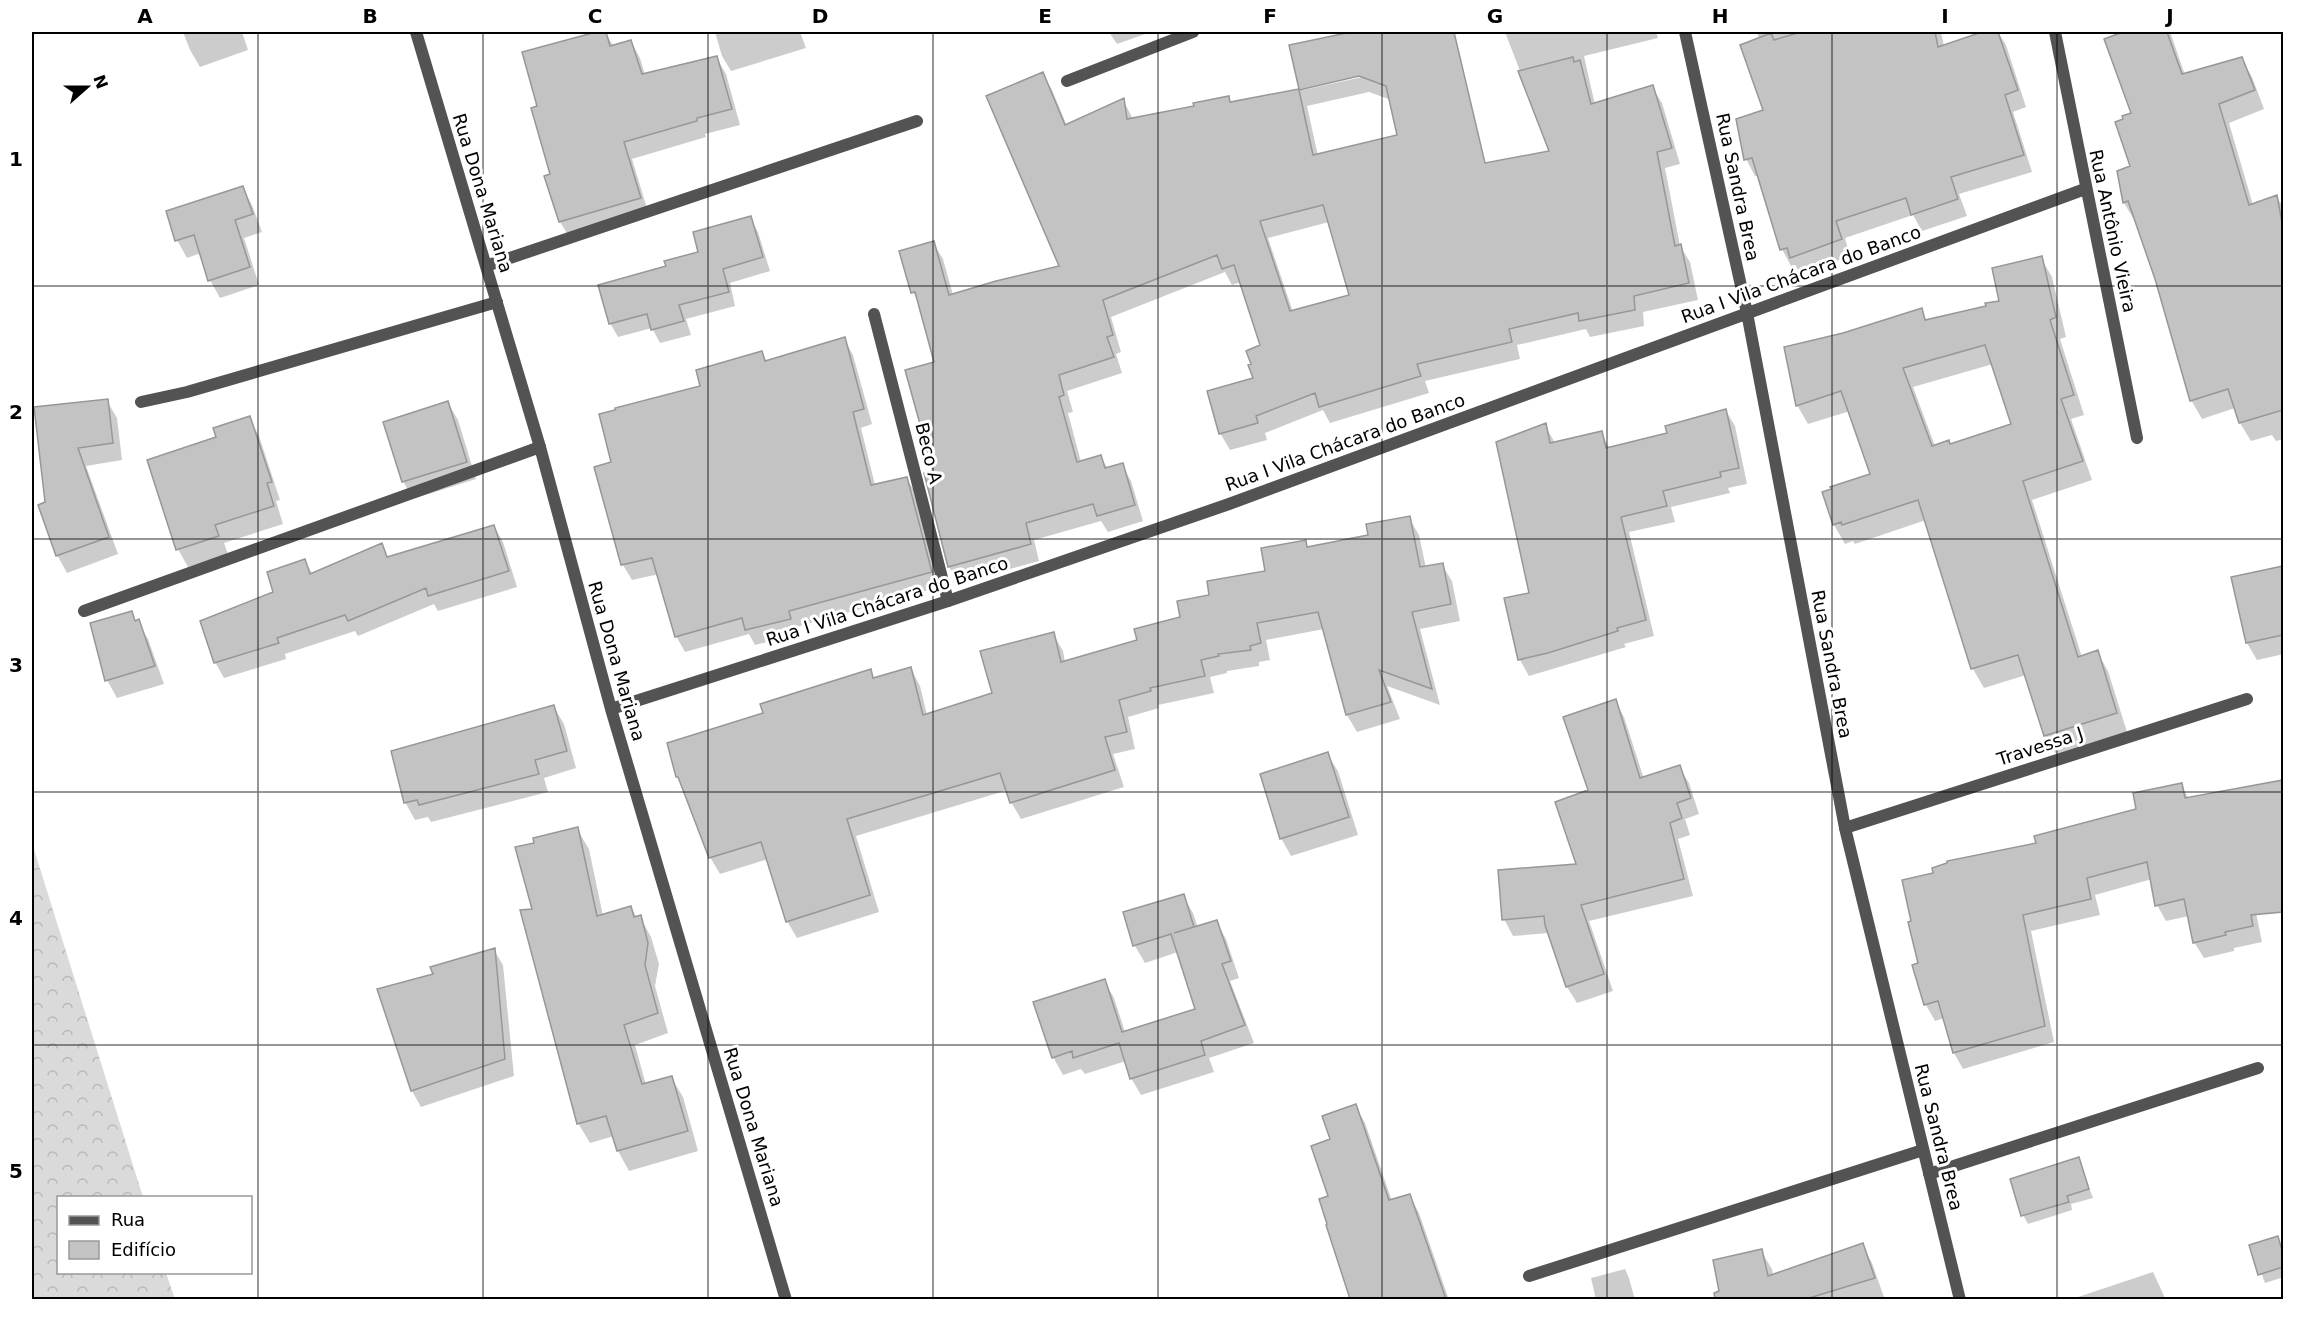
<svg xmlns="http://www.w3.org/2000/svg" width="2315" height="1331" viewBox="0 0 2315 1331" font-family="'DejaVu Sans',sans-serif">
  <style>
    .forest { fill: url(#forest-crowns) }
    .shadow { fill: #0003; fill-rule: evenodd }
    .building { fill: #c3c3c3; stroke: #979797; stroke-width: 1.5; fill-rule: evenodd }
    .lines { fill: none; stroke-linecap: round; stroke-linejoin: round }
    .service { stroke: #535353; stroke-width: 12 }
    .minor { stroke: #535353; stroke-width: 12 }
    .grid { fill: none; stroke: #000; stroke-width: 1.5; stroke-opacity: 0.55 }
    .labels { text-anchor: middle; dominant-baseline: central; stroke-width: 6; stroke-linejoin: round; paint-order: stroke }
    .street-label { font-size: 18px; fill: #000; stroke: #fff }
    .neatline { fill: none; stroke: #000; stroke-width: 2 }
    .grid-label { font-size: 20px; text-anchor: middle; font-weight: bold; fill: #000 }
  </style>
  <defs>
    <pattern id="forest-crowns" width="20" height="18" patternUnits="userSpaceOnUse" patternTransform="scale(1.5)"><rect width="20" height="18" fill="#dadada"/><path d="M2 6a3 3 0 1 1 6 0M12 15a3 3 0 1 1 6 0" fill="none" stroke="#b9b9b9"/></pattern>
  </defs>
  <rect width="100%" height="100%" fill="#fff"/>
  <path class="forest" d="M32,843l111,354 -85,1v74l108,1 9,26h-143z"/>
  <path class="shadow" d="M183,32h59l6,18 -48,17 -10,-17z
    M601,32h4l9,15 17,-5 9,16 5,17 71,-18 10,17 14,51 -35,9 1,3 -74,22 17,56 -79,23 -10,-16 -14,-45 6,-2 -13,-68 -15,-54z
    M715,32h85l6,16 -75,23 -9,-15z
    M1109,32h42l-34,12z
    M1357,32h53l2,2 35,168 104,-50 -46,-120h151l2,6 -74,18 11,49 57,-18 10,16 18,61 -15,4 15,78 10,16 8,38 -55,12 1,14 -54,11 -4,-8 -69,16 3,14 -95,22 4,12 -99,30 -7,-13 -58,23 2,7 -37,10 -10,-17 35,-54 7,-33 -21,-64 -9,3 -7,-13 -114,45 10,35 -5,2 6,19 -55,18 6,21 -5,1 13,49 19,-6 8,13 14,-4 9,16 12,40 -35,11 -7,-11 -67,19 5,21 -80,22 -10,-16 -14,-95 1,-109 -15,-58 -8,-13 20,-49 10,16 10,36 108,-28 -19,-193 10,16 15,36 56,-26 10,19 62,-12 33,-9 4,6 68,-14 -9,-44zM1366,73l1,3 -64,14v-3zM1369,92l22,8 8,36 -81,20 -11,-50zM1329,222l21,74 -57,16 -25,-74z
    M1756,32h185l3,14 42,-14h12l8,13 20,62 -13,5 19,60 -73,22 8,22 -45,15 -9,-16 -68,23 5,18 -49,18 -6,-9 -4,1 -9,-17 -23,-74 -4,1 -9,-17 19,-49 -5,-71z
    M2113,32h57l15,43 56,-17 11,19 12,32 -35,14 24,82 24,-8 7,12v230l-8,2 -4,-6 -21,6 -11,-18 -5,-15 -33,11 -11,-19 -35,-122 -19,-57h-2l-11,-18 -5,-31 13,-5 1,-53z
    M242,187l10,18 10,27 -18,6 15,47 -39,13 -10,-18 -9,-27 -14,5 -10,-18z
    M750,218l8,14 12,39 -40,12 5,23 -49,13 5,16 -31,8 -8,-15 -34,9 -8,-14 90,-70z
    M2041,258l11,19 14,60 -6,2 24,76 -13,4 21,61 -60,20 50,157 15,-5 11,19 19,61 -71,22 -11,-19 -19,-60 -42,13 -11,-19 -47,-149 -71,24 -2,-3 -8,3 -11,-19 -10,-32 48,-18 -22,-64 -42,13 -11,-19 46,-71 78,-25 6,12 61,-14 12,-5zM1993,364l20,61 -62,21h-16l-22,-59z
    M844,339l9,16 19,69 -11,4 14,57 32,-7 9,16 24,93 -144,40 2,7 -43,11 -6,-11 -64,18 -9,-16 -17,-62 -27,6 -9,-15 -27,-97 17,-5 89,-76 60,-35 5,10z
    M107,401l10,17 5,42 -36,6 32,88 -51,19 -10,-18 -11,-52 -10,-95z
    M448,403l10,17 18,59 -63,20 -10,-18z
    M1726,411l9,15 12,58 -19,4 2,5 -59,14 4,15 -46,10 25,104 -30,8 2,3 -97,29 -9,-16 -14,-61 25,-5 14,-169 10,18 46,-10 9,16 59,-15z
    M249,418l10,18 21,64 -4,1 7,23 -59,19 4,11 -40,13 -10,-18 40,-111z
    M1409,518l10,17 7,33 16,-3 10,16 8,40 -40,8 20,76 -53,-19 13,33 -43,13 -10,-17 -23,-86 -58,11 4,20 -11,2v4l-32,5v2l-17,4 4,16 -56,12 1,3 -31,9 7,32 -22,5 11,33 -103,32 -10,-17 -3,-12 -152,46 23,76 -82,26 -10,-17 -19,-62 -48,15 -10,-17 -26,-70 -7,-10 88,-63 105,-43 4,8 37,-10 9,17 7,29 67,-21 59,-60 10,17 2,11 74,-21 43,-23 29,-22 56,-24 38,-30 4,6 61,-12z
    M494,526l9,16 14,45 -79,24 -4,-7 -76,32 -3,-5 -70,23 1,5 -62,19 -9,-16 90,-101 8,14 68,-30 7,13z
    M2284,567v87l-27,6 -10,-17 -15,-65z
    M131,613l17,26 16,45 -47,14 -10,-18z
    M1615,701l9,16 20,62 35,-12 10,16 10,31 -14,5 5,16 -12,4 15,57 -104,25 24,70 -36,12 -10,-16 -18,-54 -36,3 -9,-17 74,-54 12,-74z
    M554,707l10,17 12,44 -32,10 4,14 -117,30 -3,-5 -13,3 -10,-18z
    M1327,754l11,17 20,64 -67,21 -10,-18z
    M2284,767v101l-36,6 14,68 -28,6v3l-30,7 -10,-16 -5,-26 -23,5 -9,-16 -5,-26 -57,16 5,20 -69,16 23,111 -91,27 -9,-16 -10,-35 -9,3 -9,-16 -12,-39 6,-2 -7,-42 22,-48 102,-30 101,-34 43,-25 8,14 94,-17 -2,-14z
    M577,829l12,20 14,67 28,-9 6,11 3,-1 11,20 8,27 -4,22 13,47 -33,12 11,40 25,-8 12,20 15,54 -69,20 -11,-20 -4,-15 -24,7 -12,-20 -44,-213 2,-66z
    M1183,896l10,17 5,15 18,-6 10,17 13,39 -9,3 24,62 -45,15 5,14 -73,23 -10,-17 -5,-17 -41,13 -4,-5 -18,6 -10,-18 51,-76 10,17 11,34 71,-22 -18,-58 -33,11 -10,-17 -11,-33z
    M494,950l9,15 11,111 -93,31 -9,-16 -33,-101 56,-15z
    M1355,1106l10,17 27,78 17,-6 10,18 30,87h-105l6,-4 -20,-99 2,-57z
    M2078,1159l15,39 -22,6 1,6 -44,14 -5,-9z
    M2277,1238l7,13v26l-19,6 -14,-37z
    M1862,1245l10,18 13,37h-162l-9,-39 47,-10 11,18 1,6z
    M1625,1269l4,9 6,22h-39l-5,-22z
    M2153,1272l13,28h-97z"/>
  <path class="building" d="M596,32h10l4,14 21,-6 11,34 75,-18 15,53 -35,9v3l-73,21 17,56 -82,24 -15,-46 6,-2 -19,-66 6,-2 -15,-54z
    M1351,32h103l31,131 64,-12 -31,-80 55,-14 1,5 6,-2 11,44 62,-19 19,63 -15,4 18,94 6,-2 8,39 -55,13 1,14 -56,11 -1,-8 -69,16 3,13 -95,22 4,12 -102,31 -4,-14 -59,23 2,7 -39,11 -12,-43 46,-13 -5,-13 3,-1 -5,-13 14,-6 -26,-80 -12,4 -5,-14 -114,45 10,35 -6,2 7,20 -55,18 5,20 -5,2 18,65 24,-7 4,13 18,-5 12,42 -38,11 -4,-12 -67,19 5,21 -83,23 -24,-94 9,-2 -28,-101 29,-8 -19,-70 -4,1 -12,-42 35,-10 15,54 47,-14 63,-15 -73,-170 57,-24 22,53 59,-27 3,21 67,-13 -1,-3 36,-7 1,6 69,-13 -10,-44zM1359,76l27,10 11,49 -84,20 -14,-65zM1323,205l26,90 -59,16 -30,-90z
    M1801,32h134l3,15 44,-15h16l20,58 -13,5 19,60 -73,22 7,22 -47,16 -5,-17 -70,23 6,18 -52,19 -3,-10 -7,2 -28,-92 -8,2 -8,-41 27,-9 -23,-65 31,-12 3,7z
    M2123,32h44l15,42 60,-17 13,33 -36,14 30,101 28,-10 6,33v182l-44,13 -11,-34 -38,12 -35,-122 -27,-78 -5,2 -6,-32 13,-5 -15,-44 8,-3 -1,-3 9,-3 -27,-74z
    M243,186l10,28 -18,6 15,47 -42,14 -14,-46 -19,6 -9,-30z
    M751,216l12,41 -40,12 6,23 -50,13 5,16 -33,9 -4,-16 -38,10 -11,-39 68,-19 -2,-5 34,-9 -5,-20z
    M2042,256l14,61 -6,3 24,75 -13,4 22,62 -60,20 55,176 20,-7 19,63 -73,23 -26,-81 -47,14 -53,-169 -76,25 -1,-3 -8,3 -11,-33 9,-3 -1,-2 40,-13 -29,-83 -45,15 -12,-59 59,-14 79,-25 3,12 61,-14 -1,-3 14,-2 -7,-33zM1985,345l26,79 -61,20 -1,-4 -17,6 -29,-78z
    M845,337l19,72 -11,3 18,73 36,-8 25,95 -143,39 2,8 -46,11 -3,-12 -67,19 -23,-79 -31,7 -27,-98 17,-5 -12,-48 16,-4v-2l85,-22 -4,-16 66,-19 3,10z
    M108,399l5,44 -35,5 31,89 -53,19 -18,-51 7,-3 -11,-95z
    M448,401l19,61 -65,20 -19,-60z
    M1726,409l13,59 -19,4 1,5 -58,14 4,15 -46,11 25,103 -29,8 1,3 -70,22 -30,7 -14,-62 25,-5 -33,-151 50,-19 4,20 52,-12 4,17 61,-15 -2,-7z
    M250,416l22,66 -5,1 7,23 -59,19 4,11 -43,14 -29,-90 69,-23 -3,-9z
    M1410,516l10,51 23,-4 8,41 -39,8 20,77 -53,-19 12,32 -45,13 -28,-103 -61,11 4,20 -11,3 1,4 -33,4 1,2 -18,4 4,16 -55,12 1,3 -32,9 8,32 -22,5 10,33 -105,33 -10,-30 -153,46 23,76 -84,27 -25,-80 -52,16 -31,-81h-2l-9,-34 96,-30 -3,-9 111,-35 2,9 38,-11 12,48 69,-22 -12,-42 74,-19 7,30 76,-22 -3,-11 46,-12 -3,-16 32,-6 -2,-14 58,-10 -4,-23 45,-8 1,7 61,-12 -2,-11z
    M494,525l15,46 -81,25 -2,-8 -78,33 -3,-6 -68,23 2,5 -65,20 -14,-42 73,-29 -6,-20 38,-13 5,15 72,-31 5,14z
    M2283,566v69l-37,8 -15,-66z
    M132,611l3,10 4,-2 16,47 -50,15 -15,-58z
    M1616,699l24,79 40,-13 11,33 -14,5 5,15 -12,5 14,56 -103,26 23,69 -38,13 -21,-62 -1,-9 -42,4 -4,-50 78,-6 -21,-62 33,-12 -25,-73z
    M554,705l13,46 -32,9 4,14 -120,31 -2,-5 -13,3 -13,-52z
    M1328,752l21,65 -69,22 -20,-65z
    M2283,780v132l-32,3 2,11 -28,6 1,3 -33,8 -9,-44 -29,7 -8,-44 -60,16 4,21 -68,16 22,111 -92,27 -15,-52 -14,4 -12,-40 6,-2 -10,-41 3,-1 -9,-41 31,-7 -1,-5 15,-5v-2l89,-18 -2,-7 102,-27 -3,-16 49,-10 3,15z
    M578,827l19,89 34,-10 3,11 7,-2 7,28 -3,22 13,48 -34,12 18,59 30,-8 16,55 -71,20 -11,-35 -29,8 -57,-214 12,-1 -17,-62 19,-4 -1,-5z
    M1184,894l10,33 -20,6 43,-13 14,41 -9,3 23,61 -44,16 4,14 -75,24 -11,-36 -46,15 -1,-7 -20,7 -19,-56 72,-23 17,53 73,-23 -24,-75 -38,12 -10,-34z
    M495,948l10,111 -94,32 -34,-102 56,-15 -3,-7z
    M1356,1104l33,96 21,-6 36,105h-96l-24,-74 1,-1 -8,-25 9,-3 -17,-50 19,-7 -8,-23z
    M2079,1157l10,32 -22,7 2,6 -48,14 -11,-37z
    M2278,1236l5,18v13l-25,8 -9,-30z
    M1863,1243l12,35 -69,21h-91l-1,-6 5,-2 -6,-31 49,-11 6,27z"/>
  <g class="lines">
    <path class="service" d="M874,314l74,287
      M141,402l46,-10 310,-90
      M84,611l456,-164
      M1845,828l402,-129"/>
    <path class="minor" d="M416,32l124,415 71,262 175,591
      M1685,32l62,281 98,515 115,472
      M2055,32l82,406
      M1067,81l126,-49
      M486,266l431,-145
      M611,709l337,-108 281,-97 856,-315
      M1929,1174l329,-106
      M1529,1276l394,-126"/>
  </g>
  <path class="grid" d="M258,32v1268M483,32v1268M708,32v1268M933,32v1268M1158,32v1268M1382,32v1268M1607,32v1268M1832,32v1268M2057,32v1268M32,286h2252M32,539h2252M32,792h2252M32,1045h2252"/>
  <g class="labels">
    <g class="street-label">
      <text transform="translate(1738 187) rotate(78)">Rua Sandra Brea</text>
      <text transform="translate(483 193) rotate(73)">Rua Dona Mariana</text>
      <text transform="translate(2113 231) rotate(78)">Rua Antônio Vieira</text>
      <text transform="translate(1801 274) rotate(-20)">Rua I Vila Chácara do Banco</text>
      <text transform="translate(1345 442) rotate(-20)">Rua I Vila Chácara do Banco</text>
      <text transform="translate(929 453) rotate(76)">Beco A</text>
      <text transform="translate(887 601) rotate(-18)">Rua I Vila Chácara do Banco</text>
      <text transform="translate(617 661) rotate(74)">Rua Dona Mariana</text>
      <text transform="translate(1832 664) rotate(79)">Rua Sandra Brea</text>
      <text transform="translate(2040 746) rotate(-18)">Travessa J</text>
      <text transform="translate(754 1127) rotate(73)">Rua Dona Mariana</text>
      <text transform="translate(1939 1137) rotate(76)">Rua Sandra Brea</text>
    </g>
  </g>
  <rect width="2315" height="1331" fill="none" stroke="#ffffff" stroke-width="66"/>
  <rect x="57" y="1196" width="195" height="78" fill="#ffffff" stroke="#999999" stroke-width="1.5"/>
  <rect x="69" y="1216" width="30" height="9" fill="#535353" stroke="#999999" stroke-width="1.5"/>
  <text x="111" y="1226" font-size="18" fill="#000000">Rua</text>
  <rect x="69" y="1241" width="30" height="18" fill="#c3c3c3" stroke="#999999" stroke-width="1.5"/>
  <text x="111" y="1256" font-size="18" fill="#000000">Edifício</text>
  <g transform="translate(87 87) rotate(69)" stroke="#ffffff" stroke-width="4.5" paint-order="stroke">
  <path d="M0-4.5L10 22L0 15L-10 22Z" fill="#000000"/>
  <text y="-9" font-size="16" font-weight="bold" text-anchor="middle" fill="#000000">N</text>
  </g>
  <rect x="33" y="33" width="2249" height="1265" class="neatline"/>
  <g class="grid-label">
    <text x="145" y="23">A</text>
    <text x="370" y="23">B</text>
    <text x="595" y="23">C</text>
    <text x="820" y="23">D</text>
    <text x="1045" y="23">E</text>
    <text x="1270" y="23">F</text>
    <text x="1495" y="23">G</text>
    <text x="1720" y="23">H</text>
    <text x="1945" y="23">I</text>
    <text x="2170" y="23">J</text>
    <text x="16" y="166">1</text>
    <text x="16" y="419">2</text>
    <text x="16" y="672">3</text>
    <text x="16" y="925">4</text>
    <text x="16" y="1178">5</text>
  </g>
</svg>
